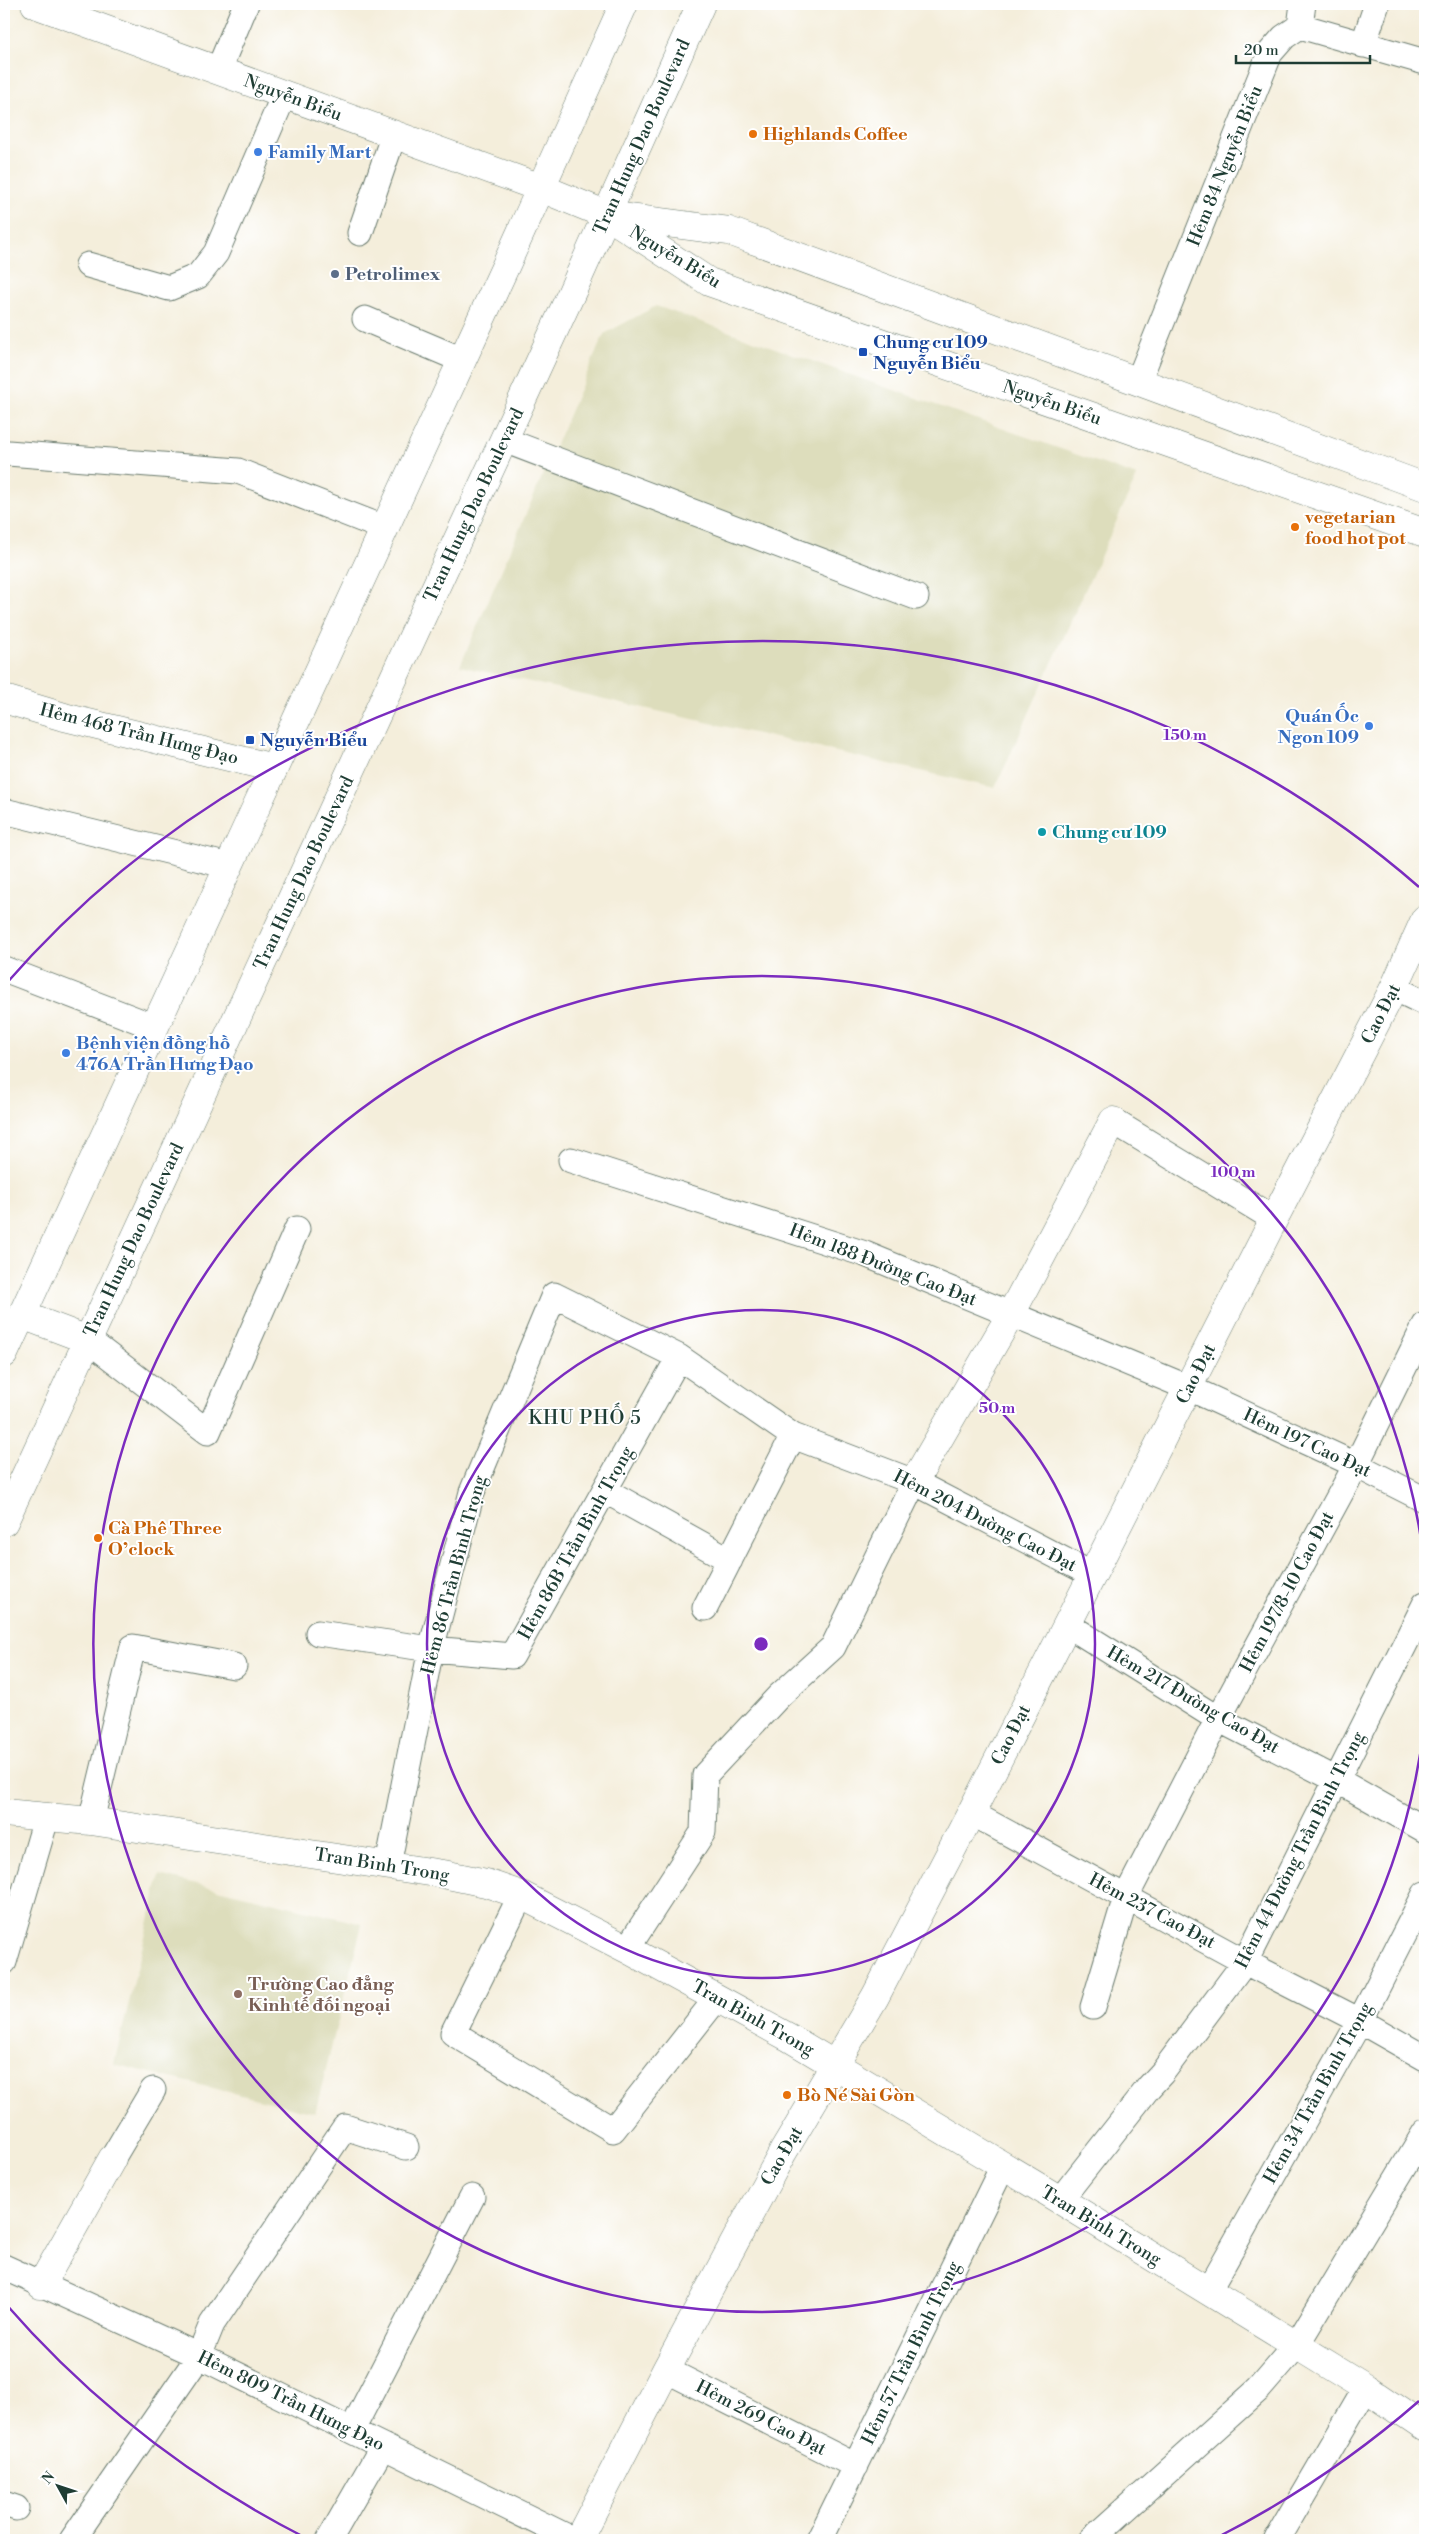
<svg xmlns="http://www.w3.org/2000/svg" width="1429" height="2544" viewBox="0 0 1429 2544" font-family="'Libre Bodoni',serif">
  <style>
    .built { fill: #ddddbc }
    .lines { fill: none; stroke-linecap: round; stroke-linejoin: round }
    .service-casing { stroke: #6a7b6e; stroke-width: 27 }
    .minor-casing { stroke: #6a7b6e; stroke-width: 29 }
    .tertiary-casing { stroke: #6a7b6e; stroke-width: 29 }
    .secondary-casing { stroke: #6a7b6e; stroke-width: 29 }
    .primary-casing { stroke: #6a7b6e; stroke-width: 29 }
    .service { stroke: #fff; stroke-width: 25 }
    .minor { stroke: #fff; stroke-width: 28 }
    .tertiary { stroke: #fff; stroke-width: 28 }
    .secondary { stroke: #fff; stroke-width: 28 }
    .primary { stroke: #fff; stroke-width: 28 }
    .ring { fill: none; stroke: #7b2cbf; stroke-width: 2.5 }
    .food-dot { fill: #e8710a; stroke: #fff; stroke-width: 2 }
    .shop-dot { fill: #3f7fe0; stroke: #fff; stroke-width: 2 }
    .service-dot { fill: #5c6f8a; stroke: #fff; stroke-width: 2 }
    .transit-dot { fill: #1a4fb4; stroke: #fff; stroke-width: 2 }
    .culture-dot { fill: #0f9aa8; stroke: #fff; stroke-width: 2 }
    .education-dot { fill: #8d6e63; stroke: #fff; stroke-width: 2 }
    .labels { text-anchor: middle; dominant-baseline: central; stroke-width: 4; stroke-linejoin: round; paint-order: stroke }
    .street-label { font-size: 18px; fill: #1f3d34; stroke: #fff }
    .food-label { font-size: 18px; font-weight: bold; fill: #c56008; stroke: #fff; text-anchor: start }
    .shop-label { font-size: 18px; font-weight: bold; fill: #366cbe; stroke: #fff; text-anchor: start }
    .service-label { font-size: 18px; font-weight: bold; fill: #4e5e75; stroke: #fff; text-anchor: start }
    .transit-label { font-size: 18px; font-weight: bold; fill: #164399; stroke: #fff; text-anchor: start }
    .culture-label { font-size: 18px; font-weight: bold; fill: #0d838f; stroke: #fff; text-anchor: start }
    .education-label { font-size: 18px; font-weight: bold; fill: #785e54; stroke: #fff; text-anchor: start }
    .neighbourhood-label { font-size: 19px; letter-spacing: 1px; fill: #1f3d34; stroke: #fff }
    .centre { fill: #7b2cbf; stroke: #fff; stroke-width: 2.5 }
    .ring-label { font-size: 15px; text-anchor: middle; font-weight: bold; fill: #7b2cbf; stroke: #fff; stroke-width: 4; stroke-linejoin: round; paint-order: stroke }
  </style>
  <rect width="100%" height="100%" fill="#fff"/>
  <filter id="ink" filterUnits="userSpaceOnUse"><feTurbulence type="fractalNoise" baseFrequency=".02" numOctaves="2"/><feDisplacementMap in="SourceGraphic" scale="10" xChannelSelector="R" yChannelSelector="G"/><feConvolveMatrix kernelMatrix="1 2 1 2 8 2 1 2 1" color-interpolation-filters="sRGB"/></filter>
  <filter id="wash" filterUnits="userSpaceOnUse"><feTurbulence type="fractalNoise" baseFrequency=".0096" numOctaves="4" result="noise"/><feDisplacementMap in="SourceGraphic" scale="20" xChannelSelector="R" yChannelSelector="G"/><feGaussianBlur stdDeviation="1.12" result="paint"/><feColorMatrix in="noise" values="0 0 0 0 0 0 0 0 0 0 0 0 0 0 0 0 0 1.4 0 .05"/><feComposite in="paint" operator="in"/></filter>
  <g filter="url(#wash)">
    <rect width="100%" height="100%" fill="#f4eedb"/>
    <path class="built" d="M656,306l481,170 -142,312 -535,-122 144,-332z
      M160,1875l202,49 -47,189 -201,-49z"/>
  </g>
  <g filter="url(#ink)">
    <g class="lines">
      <g class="service-casing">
        <path id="service" d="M1300,26l3,-22
          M1363,45l14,-41
          M218,71l28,-67
          M360,233l34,-99
          M88,265l81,23 29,-12 18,-23 68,-158
          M365,319l97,41
          M1138,382l132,-329 14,-16 16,-11 125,36
          M504,440l412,157
          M8,453l230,18 146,57
          M4,811l225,55
          M4,969l151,58
          M1394,988l31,15
          M1113,1121l161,98
          M571,1160l294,94 324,134 167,77 69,35
          M88,1340l120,92 89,-203
          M606,1491l124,69
          M705,1608l88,-172
          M1068,1625l150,94 119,61 88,50
          M318,1633l113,16 81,7 167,-299
          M971,1813l274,149 115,59 65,37
          M91,1821l42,-174 101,19
          M388,1865l43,-216 41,-157 82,-197 125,62 114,79 121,46 179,93
          M521,1895l-68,138 160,97 104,-132
          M627,1949l76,-117 2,-57 74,-79 54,-49 81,-165
          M4,1962l42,-143
          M1093,2007l33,-110 92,-178 138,-254 69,-140
          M112,2159l41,-69
          M1060,2200l89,-113 13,-14 83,-111 180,-358
          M4,2267l195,89 375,184
          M1208,2291l152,-270 65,-127
          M666,2370l190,96
          M352,2430l120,-233
          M4,2504l12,4
          M72,2540l127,-184 13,-32 133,-197 61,20
          M329,2540l54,-94
          M819,2540l184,-374
          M1091,2540l168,-151 37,-43 129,-214
          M1277,2540l89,-152"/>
      </g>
      <g class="minor-casing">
        <path id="minor" d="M4,699l60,18 210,51
          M914,1482l97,-168 102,-193
          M41,2285l71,-126
          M578,2540l88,-170 117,-218 92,-155 96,-184 303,-594 120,-231 31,-69"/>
      </g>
      <g class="tertiary-casing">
        <path id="tertiary" d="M4,1813l87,8 352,53 43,9 35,12 106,54 163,89 270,162 306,188 59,40"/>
      </g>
      <g class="secondary-casing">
        <path id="secondary" d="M35,4l506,184 66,27 102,67 716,251
          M613,216l116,15 696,256"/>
      </g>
      <g class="primary-casing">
        <path id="primary" d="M22,1315l66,25
          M4,1354l502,-1089 118,-261
          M4,1522l567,-1228 130,-290"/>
      </g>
      <use href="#service" class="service"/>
      <use href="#minor" class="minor"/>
      <use href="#tertiary" class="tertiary"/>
      <use href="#secondary" class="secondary"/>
      <use href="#primary" class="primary"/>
    </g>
  </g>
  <g class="ring">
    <circle cx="761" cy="1644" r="334"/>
    <path d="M1425 1720A668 668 0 1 1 1425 1568"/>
    <path d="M1419 2401A1003 1003 0 0 1 1216 2538M306 2538A1003 1003 0 0 1 4 2302M4 986A1003 1003 0 0 1 1419 887"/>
  </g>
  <g class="food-dot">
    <circle cx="753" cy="134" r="5"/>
    <circle cx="1295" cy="527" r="5"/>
    <circle cx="98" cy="1538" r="5"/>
    <circle cx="787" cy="2095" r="5"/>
  </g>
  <g class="shop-dot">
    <circle cx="258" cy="152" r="5"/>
    <circle cx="1369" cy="726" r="5"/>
    <circle cx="66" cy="1053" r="5"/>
  </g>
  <circle class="service-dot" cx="335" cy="274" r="5"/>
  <g class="transit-dot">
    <rect x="858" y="347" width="10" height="10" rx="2.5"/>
    <rect x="245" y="735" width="10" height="10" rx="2.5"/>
  </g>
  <circle class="culture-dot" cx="1042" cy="832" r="5"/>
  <circle class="education-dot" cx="238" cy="1994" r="5"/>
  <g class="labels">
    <g class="street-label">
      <text transform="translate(293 98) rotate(20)">Nguyễn Biểu</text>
      <text transform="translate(642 137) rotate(-66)">Tran Hung Dao Boulevard</text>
      <text transform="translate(1225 166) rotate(-68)">Hẻm 84 Nguyễn Biểu</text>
      <text transform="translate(675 257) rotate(31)">Nguyễn Biểu</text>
      <text transform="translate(1052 403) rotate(19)">Nguyễn Biểu</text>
      <text transform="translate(474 505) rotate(-65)">Tran Hung Dao Boulevard</text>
      <text transform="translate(139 734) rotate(14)">Hẻm 468 Trần Hưng Ðạo</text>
      <text transform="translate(304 873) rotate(-65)">Tran Hung Dao Boulevard</text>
      <text transform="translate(1381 1014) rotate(-63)">Cao Đạt</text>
      <text transform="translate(134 1240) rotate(-65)">Tran Hung Dao Boulevard</text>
      <text transform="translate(883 1265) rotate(21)">Hẻm 188 Đường Cao Đạt</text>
      <text transform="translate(1196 1374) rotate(-63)">Cao Đạt</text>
      <text transform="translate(1307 1443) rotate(25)">Hẻm 197 Cao Đạt</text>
      <text transform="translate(985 1521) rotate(27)">Hẻm 204 Đường Cao Đạt</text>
      <text transform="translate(576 1543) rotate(-61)">Hẻm 86B Trần Bình Trọng</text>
      <text transform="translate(454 1575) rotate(-75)">Hẻm 86 Trần Bình Trọng</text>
      <text transform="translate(1287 1592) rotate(-62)">Hẻm 197/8-10 Cao Đạt</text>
      <text transform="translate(1193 1700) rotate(30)">Hẻm 217 Đường Cao Đạt</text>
      <text transform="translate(1011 1735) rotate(-63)">Cao Đạt</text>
      <text transform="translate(1300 1850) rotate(-63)">Hẻm 44 Đường Trần Bình Trọng</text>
      <text transform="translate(382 1865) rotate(9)">Tran Binh Trong</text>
      <text transform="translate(1152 1911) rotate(28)">Hẻm 237 Cao Đạt</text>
      <text transform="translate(753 2018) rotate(29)">Tran Binh Trong</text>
      <text transform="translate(1318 2093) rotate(-61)">Hẻm 34 Trần Bình Trọng</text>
      <text transform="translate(782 2156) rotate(-60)">Cao Đạt</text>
      <text transform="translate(1101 2226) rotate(31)">Tran Binh Trong</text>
      <text transform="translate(911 2353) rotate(-64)">Hẻm 57 Trần Bình Trọng</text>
      <text transform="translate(291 2401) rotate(26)">Hẻm 809 Trần Hưng Đạo</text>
      <text transform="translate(761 2418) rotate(27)">Hẻm 269 Cao Đạt</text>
    </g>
    <g class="food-label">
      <text x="763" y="134">Highlands Coffee</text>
      <text x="1305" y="517">vegetarian<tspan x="1305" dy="21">food hot pot</tspan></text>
      <text x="108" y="1528">Cà Phê Three<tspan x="108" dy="21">O’clock</tspan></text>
      <text x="797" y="2095">Bò Né Sài Gòn</text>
    </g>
    <g class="shop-label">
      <text x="268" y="152">Family Mart</text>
      <text x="1359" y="716" text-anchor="end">Quán Ốc<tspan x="1359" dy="21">Ngon 109</tspan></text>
      <text x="76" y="1043">Bệnh viện đồng hồ<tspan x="76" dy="21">476A Trần Hưng Đạo</tspan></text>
    </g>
    <g class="service-label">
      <text x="345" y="274">Petrolimex</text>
    </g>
    <g class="transit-label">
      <text x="873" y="342">Chung cư 109<tspan x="873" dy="21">Nguyễn Biểu</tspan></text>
      <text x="260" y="740">Nguyễn Biểu</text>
    </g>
    <g class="culture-label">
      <text x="1052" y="832">Chung cư 109</text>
    </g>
    <g class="education-label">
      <text x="248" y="1984">Trường Cao đẳng<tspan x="248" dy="21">Kinh tế đối ngoại</tspan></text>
    </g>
    <g class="neighbourhood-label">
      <text x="585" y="1418">KHU PHỐ 5</text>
    </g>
  </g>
  <circle cx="761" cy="1644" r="8" class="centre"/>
  <g class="ring-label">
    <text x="1185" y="740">150 m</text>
    <text x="1233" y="1177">100 m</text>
    <text x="997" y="1413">50 m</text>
  </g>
  <rect width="1429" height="2544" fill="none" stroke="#fff" stroke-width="20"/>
  <g transform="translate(58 2486) rotate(310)" stroke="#ffffff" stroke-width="4" paint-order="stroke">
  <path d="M0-4L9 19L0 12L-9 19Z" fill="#1f3d34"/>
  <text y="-8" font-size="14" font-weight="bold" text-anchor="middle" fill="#1f3d34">N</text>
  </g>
  <path d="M1236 55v8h134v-8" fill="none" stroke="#1f3d34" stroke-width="2.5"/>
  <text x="1244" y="55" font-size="15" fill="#1f3d34" stroke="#ffffff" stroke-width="4" paint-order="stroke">20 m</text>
</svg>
